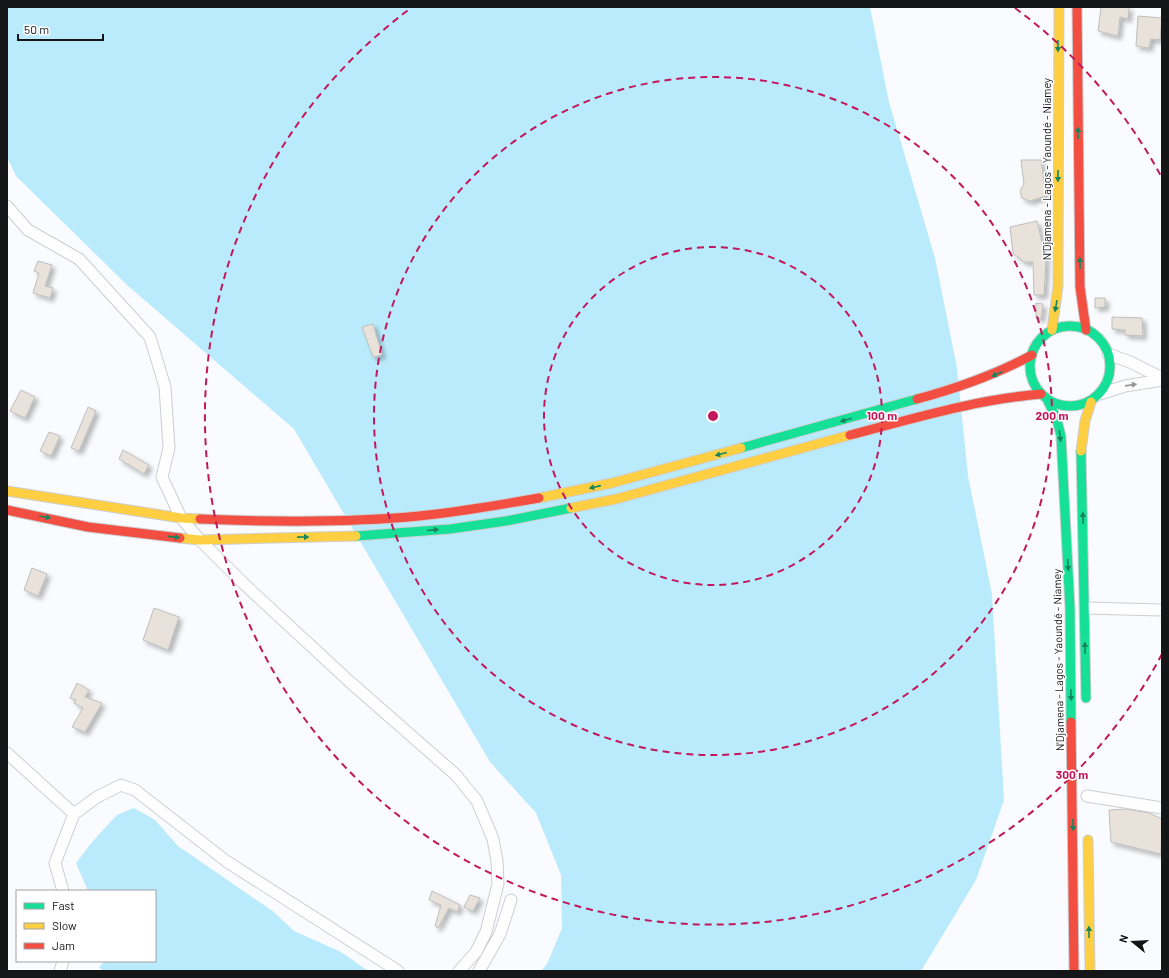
<svg xmlns="http://www.w3.org/2000/svg" width="1169" height="978" viewBox="0 0 1169 978" font-family="Barlow,sans-serif">
  <style>
    .water { fill: #baebfd }
    .building { fill: #e8e2da; stroke: #bebebe; filter: url(#shadow) }
    .lines { fill: none; stroke-linecap: round; stroke-linejoin: round }
    .street-casing { stroke: #cdced1; stroke-width: 13 }
    .fast-casing { stroke: #cdced1; stroke-width: 11 }
    .slow-casing { stroke: #cdced1; stroke-width: 11 }
    .jam-casing { stroke: #cdced1; stroke-width: 11 }
    .street { stroke: #fefeff; stroke-width: 11 }
    .fast { stroke: #16e098; stroke-width: 9 }
    .slow { stroke: #ffcf43; stroke-width: 9 }
    .jam { stroke: #f24e42; stroke-width: 9 }
    .oneway { fill: #16855e }
    .oneway2 { fill: #959697 }
    .ring { fill: none; stroke: #c2185b; stroke-width: 2; stroke-dasharray: 7 5 }
    .labels { text-anchor: middle; dominant-baseline: central; stroke-width: 3; stroke-linejoin: round; paint-order: stroke }
    .street-label { font-size: 11px; fill: #151618; stroke: #fff }
    .centre { fill: #c2185b; stroke: #fff; stroke-width: 2 }
    .ring-label { font-size: 12px; text-anchor: middle; font-weight: bold; fill: #c2185b; stroke: #fff; stroke-width: 3; stroke-linejoin: round; paint-order: stroke }
  </style>
  <defs>
    <filter id="shadow"><feDropShadow dx="3.5" dy="3.5" stdDeviation="2" flood-color="#0004"/></filter>
  </defs>
  <rect width="100%" height="100%" fill="#f9fbfe"/>
  <path class="water" d="M7,7h863l19,95 46,156 22,110 11,108 24,118 12,206 -28,80 -55,91h-380l6,-7 15,-36 -1,-53 -25,-62 -46,-51 -196,-333 -167,-144 -111,-109 -9,-19z
    M134,808l21,12 23,26 96,66 20,19 47,21 27,19h-265l-4,-4 6,-6h50v-70h-67l-12,-28 17,-22 24,-26z"/>
  <path class="building" d="M1101,7h28l-1,12 -8,-2 -2,19 -20,-5z
    M1138,16l24,2 -2,22 -9,-1 -2,9 -13,-2z
    M1021,160h20l5,36 -16,5 -8,-3 -2,-7 4,-7z
    M1037,221l9,38 -2,36h-10l-1,-33h-9l-11,-9 -3,-26z
    M38,261l14,4 -7,21 8,2 -3,10 -17,-5 6,-20 -5,-2z
    M1095,298h10v9l-10,1z
    M1036,303l7,1 -2,15 -5,-1z
    M1112,317l30,1 1,18 -18,-1v-5l-13,-1z
    M373,324l9,31 -9,2 -11,-30z
    M21,390l14,7 -10,21 -15,-7z
    M88,407l8,4 -17,40 -8,-3z
    M49,432l11,4 -9,20 -11,-5z
    M123,450l26,15 -5,9 -25,-15z
    M32,568l15,6 -9,22 -14,-6z
    M154,608l25,9 -11,33 -25,-10z
    M77,683l12,7 -4,7 17,6 -17,29 -13,-5 11,-19 -9,-5 2,-3 -6,-2z
    M1126,809l23,4 13,6 -1,35 -50,-12 -2,-32z
    M432,891l28,14 -3,7 -8,-4 -11,20 -3,-2 6,-21 -12,-5z
    M470,895l10,3 -7,13 -9,-4z"/>
  <g class="lines">
    <g class="street-casing">
      <path id="street" d="M7,206l21,24 51,29 71,78 15,50 4,61 -7,29 19,41 19,22 44,44 106,98 106,93 21,26 16,38 4,22 1,23 -12,48 -10,20 -17,19
        M1108,354l22,8 32,16
        M1100,394l25,-8 37,-6
        M1085,608l77,2
        M7,753l67,61
        M1087,796l75,12
        M63,891l-8,-28 19,-49 23,-17 24,-12 14,5 91,71 172,110
        M60,971l3,-10
        M479,971l21,-37 11,-34"/>
    </g>
    <g class="fast-casing">
      <path id="fast" d="M1030 366a40 40 0 1 1 80 0a40 40 0 1 1-80 0Z
        M1047,399l10,21 4,16 9,172 1,114
        M741,448l176,-49
        M1081,451l5,247
        M356,536l94,-7 56,-8 65,-13"/>
    </g>
    <g class="slow-casing">
      <path id="slow" d="M1052,330l6,-44 1,-279
        M1081,451l4,-30 6,-19
        M7,491l174,27 19,1
        M539,498l73,-15 129,-35
        M571,508l45,-9 234,-64
        M180,538l20,2 156,-4
        M1088,840l2,131"/>
    </g>
    <g class="jam-casing">
      <path id="jam" d="M1077,7l3,280 6,43
        M917,399c41,-11 78,-24 115,-44
        M850,435c65,-17 124,-35 191,-41
        M7,510l81,17 92,11
        M200,519c73,3 147,4 219,-3 40,-4 80,-11 120,-18
        M1071,722l3,249"/>
    </g>
    <use href="#street" class="street"/>
    <use href="#fast" class="fast"/>
    <use href="#slow" class="slow"/>
    <use href="#jam" class="jam"/>
  </g>
  <defs><path id="oneway-solid" d="M-6-.8H1V-3.2L6.5 0L1 3.2V.8H-6Z"/></defs>
  <g class="oneway">
    <use href="#oneway-solid" transform="translate(1058 46) rotate(90)"/>
    <use href="#oneway-solid" transform="translate(1078 133) rotate(-91)"/>
    <use href="#oneway-solid" transform="translate(1058 176) rotate(90)"/>
    <use href="#oneway-solid" transform="translate(1080 263) rotate(-91)"/>
    <use href="#oneway-solid" transform="translate(1056 306) rotate(100)"/>
    <use href="#oneway-solid" transform="translate(997 374) rotate(156)"/>
    <use href="#oneway-solid" transform="translate(846 420) rotate(164)"/>
    <use href="#oneway-solid" transform="translate(1060 436) rotate(83)"/>
    <use href="#oneway-solid" transform="translate(721 454) rotate(165)"/>
    <use href="#oneway-solid" transform="translate(595 487) rotate(167)"/>
    <use href="#oneway-solid" transform="translate(45 517) rotate(12)"/>
    <use href="#oneway-solid" transform="translate(1083 518) rotate(-92)"/>
    <use href="#oneway-solid" transform="translate(433 530) rotate(-5)"/>
    <use href="#oneway-solid" transform="translate(174 537) rotate(6)"/>
    <use href="#oneway-solid" transform="translate(303 537) rotate(-1)"/>
    <use href="#oneway-solid" transform="translate(1068 565) rotate(87)"/>
    <use href="#oneway-solid" transform="translate(1085 648) rotate(-91)"/>
    <use href="#oneway-solid" transform="translate(1071 695) rotate(89)"/>
    <use href="#oneway-solid" transform="translate(1073 825) rotate(89)"/>
    <use href="#oneway-solid" transform="translate(1089 932) rotate(-91)"/>
  </g>
  <use class="oneway2" href="#oneway-solid" transform="translate(1131 385) rotate(-8)"/>
  <g class="ring">
    <circle cx="713" cy="416" r="169"/>
    <circle cx="713" cy="416" r="339"/>
    <path d="M1162 654A508 508 0 1 1 411 8M1015 8A508 508 0 0 1 1162 178"/>
  </g>
  <g class="labels">
    <g class="street-label">
      <text transform="translate(1046 169) rotate(-90)">N'Djamena - Lagos - Yaoundé - Niamey</text>
      <text transform="translate(1058 660) rotate(-91)">N'Djamena - Lagos - Yaoundé - Niamey</text>
    </g>
  </g>
  <circle cx="713" cy="416" r="6" class="centre"/>
  <g class="ring-label">
    <text x="882" y="420">100 m</text>
    <text x="1052" y="420">200 m</text>
    <text x="1072" y="779">300 m</text>
  </g>
  <rect width="1169" height="978" fill="none" stroke="#151618" stroke-width="16"/>
  <rect x="16" y="890" width="140" height="72" fill="#ffffff" stroke="#a1a2a3"/>
  <rect x="24" y="903" width="20" height="6" fill="#16e098" stroke="#a1a2a3"/>
  <text x="52" y="910" font-size="12" fill="#151618">Fast</text>
  <rect x="24" y="923" width="20" height="6" fill="#ffcf43" stroke="#a1a2a3"/>
  <text x="52" y="930" font-size="12" fill="#151618">Slow</text>
  <rect x="24" y="943" width="20" height="6" fill="#f24e42" stroke="#a1a2a3"/>
  <text x="52" y="950" font-size="12" fill="#151618">Jam</text>
  <g transform="translate(1133 942) rotate(288)" stroke="#ffffff" stroke-width="3" paint-order="stroke">
  <path d="M0-3L7 15L0 10L-7 15Z" fill="#151618"/>
  <text y="-6" font-size="11" font-weight="bold" text-anchor="middle" fill="#151618">N</text>
  </g>
  <path d="M18 34v6h85v-6" fill="none" stroke="#151618" stroke-width="2"/>
  <text x="24" y="34" font-size="12" fill="#151618" stroke="#ffffff" stroke-width="3" paint-order="stroke">50 m</text>
</svg>
